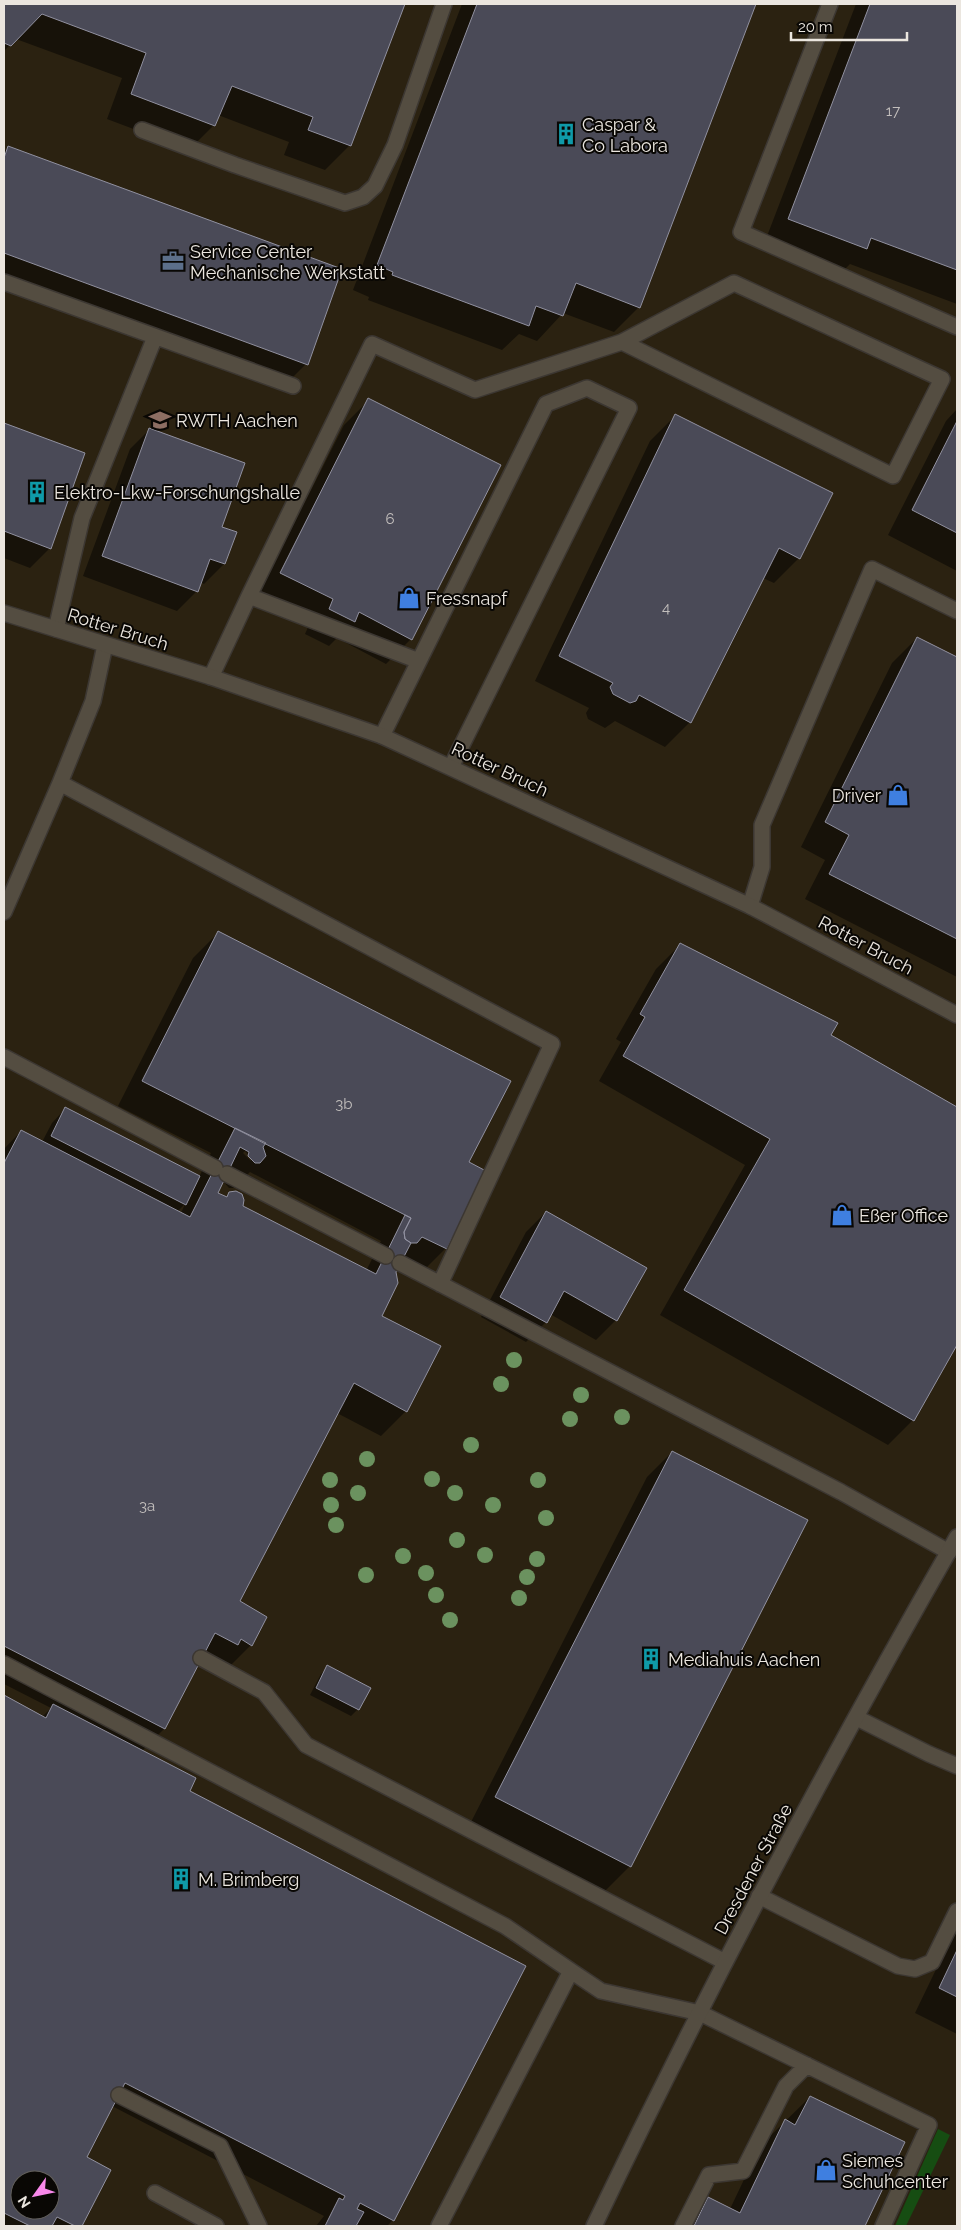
<svg xmlns="http://www.w3.org/2000/svg" width="961" height="2230" viewBox="0 0 961 2230" font-family="Raleway,sans-serif">
  <style>
    .built { fill: #2b2211; fill-rule: evenodd }
    .green { fill: #164d12 }
    .shadow { fill: #0007; fill-rule: evenodd }
    .building { fill: #4a4a57; stroke: #9191a0; fill-rule: evenodd }
    .lines { fill: none; stroke-linecap: round; stroke-linejoin: round }
    .lane-casing { stroke: #3c3732; stroke-width: 18 }
    .street-casing { stroke: #3c3732; stroke-width: 18 }
    .secondary-casing { stroke: #3c3732; stroke-width: 18 }
    .lane { stroke: #544d41; stroke-width: 15 }
    .street { stroke: #544d41; stroke-width: 15 }
    .secondary { stroke: #544d41; stroke-width: 15 }
    .tree { fill: #6b925f }
    .labels { text-anchor: middle; dominant-baseline: central; stroke-width: 4; stroke-linejoin: round; paint-order: stroke }
    .number-label { font-size: 15px; fill: #c3bfbd }
    .poi-label { font-size: 18px; fill: #ebe6df; stroke: #090704; text-anchor: start }
    .street-label { font-size: 18px; fill: #ebe6df; stroke: #090704 }
  </style>
  <rect width="100%" height="100%" fill="#221c11"/>
  <path class="built" d="M4,4h953v2222h-953zM20,2180h30v30h-30z"/>
  <path class="green" d="M938,2129l12,6 -44,91h-11z"/>
  <path class="shadow" d="M4,4h399l-53,141 -25,25 -41,-15 5,-13 -71,-27 -4,10 -25,25 -82,-31 15,-41 -106,-39 -12,12z
    M462,4h293l-116,303 -25,25 -51,-19 -26,28 -18,-7 -17,16 -134,-50 1,-3 -16,-7z
    M856,4h101v300l-107,-40 -9,9 -77,-29z
    M8,147l333,123 -35,94 -25,25 -277,-102v-135z
    M369,400l42,239 -25,25 -49,-26 -8,8 -24,-12 4,-9 -53,-26 88,-174z
    M957,409v162l-69,-36 58,-114z
    M675,416l124,142 -25,25 -11,-5 -73,144 -25,25 -50,-26 -10,7 -17,-9 -2,-6 3,-5 -54,-27 115,-240z
    M4,425l80,29 -34,94 -20,20 -26,-10z
    M150,429l70,99 4,36 -20,20 -4,-2 -3,9 -20,20 -94,-35 47,-127z
    M917,638l40,21v318l-152,-78 20,-39 -24,-13 91,-184z
    M218,933l249,230 -21,85 -25,25 -22,-10 -19,53 26,95 -25,25 -44,-23 -99,189 13,43 -25,25 -28,-8 -34,67 -22,22 46,41 205,428 -6,6h-71l8,-10 -212,-110 -27,52 24,12 -28,56h-77v-529l38,20 9,-9 -47,-24v-535l17,-18 21,11 10,-19 13,-14 134,68 12,-24 -93,-47 75,-148zM245,1151l6,7v3l-8,-8zM250,1172l131,69 -15,30 -124,-65 -12,-13 -5,5 -9,-5 6,-13 7,8h5zM185,1204l-4,9 -4,-1zM20,2180h30v30h-30z
    M681,944l148,91 128,73v234l-44,78 -25,25 -228,-130 85,-150 -146,-84 22,-39 -5,-3 40,-70z
    M546,1212l70,108 -20,20 -46,-26 -4,8 -20,20 -45,-25 45,-85z
    M672,1452l-42,414 -25,25 -134,-69 176,-345z
    M328,1667l30,42 -7,7 -41,-21 11,-21z
    M957,1926v108l-42,-21z
    M810,2097l94,46 -40,83h-182l26,-27 22,10 30,-63z"/>
  <path class="building" d="M4,4h401l-54,142 -43,-16 5,-13 -81,-31 -17,40 -84,-32 15,-41 -104,-39 -31,32 -7,-3z
    M477,4h279l-116,304 -64,-25 -13,33 -27,-10 -7,20 -137,-51 1,-3 -16,-7z
    M870,4h87v266l-86,-32 -4,11 -79,-30z
    M8,146l334,123 -34,96 -304,-112v-95z
    M368,398l133,67 -89,175 -53,-28 -4,10 -26,-13 4,-10 -53,-26z
    M675,414l158,79 -33,66 -21,-11 -88,175 -52,-28 -3,6 -6,2 -17,-9 -3,-7 3,-4 -54,-27z
    M957,421v112l-45,-23z
    M4,423l81,30 -34,96 -47,-18z
    M149,428l96,35 -23,64 15,5 -12,32 -15,-5 -12,33 -96,-36z
    M917,637l40,20v282l-128,-65 20,-39 -24,-13z
    M218,931l293,150 -42,81 17,9 -39,78 -25,-12 -5,6h-6l-6,-4 -1,-7 7,-14 -269,-137z
    M680,943l158,80 -7,12 126,72v238l-43,76 -230,-131 86,-151 -147,-83 22,-39 -5,-3z
    M65,1107l135,69 -14,29 -135,-69z
    M235,1128l31,15 -3,4 3,9 -6,7h-5l-7,-7 1,-4 -9,-5 -22,46 9,4 2,-5 7,-1 6,3 2,6 -1,6 133,68 29,-59 6,3 -7,14 1,7 6,4 -15,29 2,11 -16,33 59,30 -34,66 -53,-29 -114,218 27,16 -15,29 -11,-7 -3,6 -23,-12 -50,96 -161,-83v-483l17,-33 169,87z
    M546,1211l101,57 -30,53 -53,-30 -17,32 -47,-26z
    M672,1451l136,69 -177,347 -136,-70z
    M327,1665l44,23 -12,22 -43,-22z
    M4,1695l42,23 7,-14 143,74 -6,13 336,175 -132,255 -34,-18 -3,6 7,3 -8,14h-31l14,-28 4,2 2,-4 -220,-113 -38,74 24,13 -29,56h-7l-18,-9 -5,9h-22l-26,-13zM20,2180h30v30h-30z
    M957,1950v47l-18,-9z
    M810,2096l95,46 -40,84h-171l14,-29 32,16 45,-94 10,6z"/>
  <g class="lines">
    <g class="lane-casing">
      <path id="lane" d="M830,4l-89,228 216,95
        M142,130l93,35 110,38 18,-6 12,-11 20,-41 49,-141
        M4,282l289,104
        M249,596l123,-252 103,46 147,-48 271,134 49,-97 -208,-96 -112,59
        M56,629l26,-111 73,-181
        M211,677l38,-81 170,65
        M382,736l164,-332 41,-16 42,20 -178,359
        M60,783l33,-82 12,-56
        M750,906l12,-39v-42l110,-256 85,42
        M4,912l56,-129 492,261 -112,240
        M4,1057l211,111
        M227,1174l159,82
        M400,1263l441,229 108,60
        M201,1658l63,34 42,53 419,217
        M4,1664l501,262 66,45 -132,255
        M759,1896l139,70 17,3 17,-7 25,-51
        M571,1971l30,20 99,22 229,112 -46,101
        M119,2095l101,51 39,80
        M155,2193l61,33
        M683,2226l26,-51 34,-4 43,-85 21,-21"/>
    </g>
    <g class="street-casing">
      <path id="street" d="M4,613l207,64 171,59 368,170 207,109
        M857,1718l72,36 28,12"/>
    </g>
    <g class="secondary-casing">
      <path id="secondary" d="M594,2226c112,-234 234,-464 363,-689"/>
    </g>
    <use href="#lane" class="lane"/>
    <use href="#street" class="street"/>
    <use href="#secondary" class="secondary"/>
  </g>
  <g class="tree">
    <circle cx="514" cy="1360" r="8"/>
    <circle cx="501" cy="1384" r="8"/>
    <circle cx="581" cy="1395" r="8"/>
    <circle cx="622" cy="1417" r="8"/>
    <circle cx="570" cy="1419" r="8"/>
    <circle cx="471" cy="1445" r="8"/>
    <circle cx="367" cy="1459" r="8"/>
    <circle cx="432" cy="1479" r="8"/>
    <circle cx="330" cy="1480" r="8"/>
    <circle cx="538" cy="1480" r="8"/>
    <circle cx="358" cy="1493" r="8"/>
    <circle cx="455" cy="1493" r="8"/>
    <circle cx="331" cy="1505" r="8"/>
    <circle cx="493" cy="1505" r="8"/>
    <circle cx="546" cy="1518" r="8"/>
    <circle cx="336" cy="1525" r="8"/>
    <circle cx="457" cy="1540" r="8"/>
    <circle cx="485" cy="1555" r="8"/>
    <circle cx="403" cy="1556" r="8"/>
    <circle cx="537" cy="1559" r="8"/>
    <circle cx="426" cy="1573" r="8"/>
    <circle cx="366" cy="1575" r="8"/>
    <circle cx="527" cy="1577" r="8"/>
    <circle cx="436" cy="1595" r="8"/>
    <circle cx="519" cy="1598" r="8"/>
    <circle cx="450" cy="1620" r="8"/>
  </g>
  <defs>
    <g id="building-bare" transform="scale(1.725)"><path d="M-4-6H4V6H1V3H-1V6H-4ZM-2.5-4.3h1.7v1.8h-1.7ZM.8-4.3h1.7v1.8H.8ZM-2.5-1h1.7V.8h-1.7ZM.8-1h1.7V.8H.8Z" fill="#0f9aa8" stroke="#090704" stroke-width="2.5" paint-order="stroke"/></g>
    <g id="office-bare" transform="scale(1.725)"><path d="M-6-3h4V-5.5h4V-3h4V5H-6ZM-1-4.5V-3h2v-1.5ZM-6 0V1H6V0Z" fill="#5c6f8a" stroke="#090704" stroke-width="2.5" paint-order="stroke"/></g>
    <g id="university-bare" transform="scale(1.725)"><path d="M0-5L7-2L0 1L-7-2ZM-4 1L0 2.5L4 1V4Q0 6-4 4Z" fill="#8d6e63" stroke="#090704" stroke-width="2.5" paint-order="stroke"/></g>
    <g id="shop-bare" transform="scale(1.725)"><path d="M-5-2.5h2.3a2.7 3.5 0 0 1 5.4 0H5L5.5 6h-11ZM-1.5-2.5h3a1.5 2.3 0 0 0-3 0Z" fill="#3f7fe0" stroke="#090704" stroke-width="2.5" paint-order="stroke"/></g>
  </defs>
  <g fill-rule="evenodd">
    <use href="#building-bare" x="566" y="134"/>
    <use href="#office-bare" x="173" y="261"/>
    <use href="#university-bare" x="160" y="420"/>
    <use href="#building-bare" x="37" y="492"/>
    <use href="#shop-bare" x="409" y="598"/>
    <use href="#shop-bare" x="898" y="795"/>
    <use href="#shop-bare" x="842" y="1215"/>
    <use href="#building-bare" x="651" y="1659"/>
    <use href="#building-bare" x="181" y="1879"/>
    <use href="#shop-bare" x="826" y="2170"/>
  </g>
  <g class="labels">
    <g class="number-label">
      <text x="893" y="111">17</text>
      <text x="390" y="519">6</text>
      <text x="666" y="608">4</text>
      <text x="344" y="1104">3b</text>
      <text x="147" y="1506">3a</text>
    </g>
    <g class="poi-label">
      <text x="582" y="124">Caspar &amp;<tspan x="582" dy="21">Co Labora</tspan></text>
      <text x="190" y="251">Service Center<tspan x="190" dy="21">Mechanische Werkstatt</tspan></text>
      <text x="176" y="420">RWTH Aachen</text>
      <text x="54" y="492">Elektro-Lkw-Forschungshalle</text>
      <text x="426" y="598">Fressnapf</text>
      <text x="881" y="795" text-anchor="end">Driver</text>
      <text x="859" y="1215">Eßer Office</text>
      <text x="668" y="1659">Mediahuis Aachen</text>
      <text x="198" y="1879">M. Brimberg</text>
      <text x="842" y="2160">Siemes<tspan x="842" dy="21">Schuhcenter</tspan></text>
    </g>
    <g class="street-label">
      <text transform="translate(118 629) rotate(17)">Rotter Bruch</text>
      <text transform="translate(500 769) rotate(25)">Rotter Bruch</text>
      <text transform="translate(866 945) rotate(28)">Rotter Bruch</text>
      <text transform="translate(753 1869) rotate(-62)">Dresdener Straße</text>
    </g>
  </g>
  <rect width="961" height="2230" fill="none" stroke="#ebe6df" stroke-width="10"/>
  <g transform="translate(35 2195) rotate(237)"><circle r="24" fill="#090704" stroke="#63605c"/>
  <path d="M0-4L9 19L0 12L-9 19Z" fill="#f888ea"/>
  <text y="-8" font-size="14" font-weight="bold" text-anchor="middle" fill="#ebe6df">N</text>
  </g>
  <path d="M791 32v8h116v-8" fill="none" stroke="#ebe6df" stroke-width="2.5"/>
  <text x="798" y="32" font-size="15" fill="#ebe6df" stroke="#090704" stroke-width="4" paint-order="stroke">20 m</text>
</svg>
